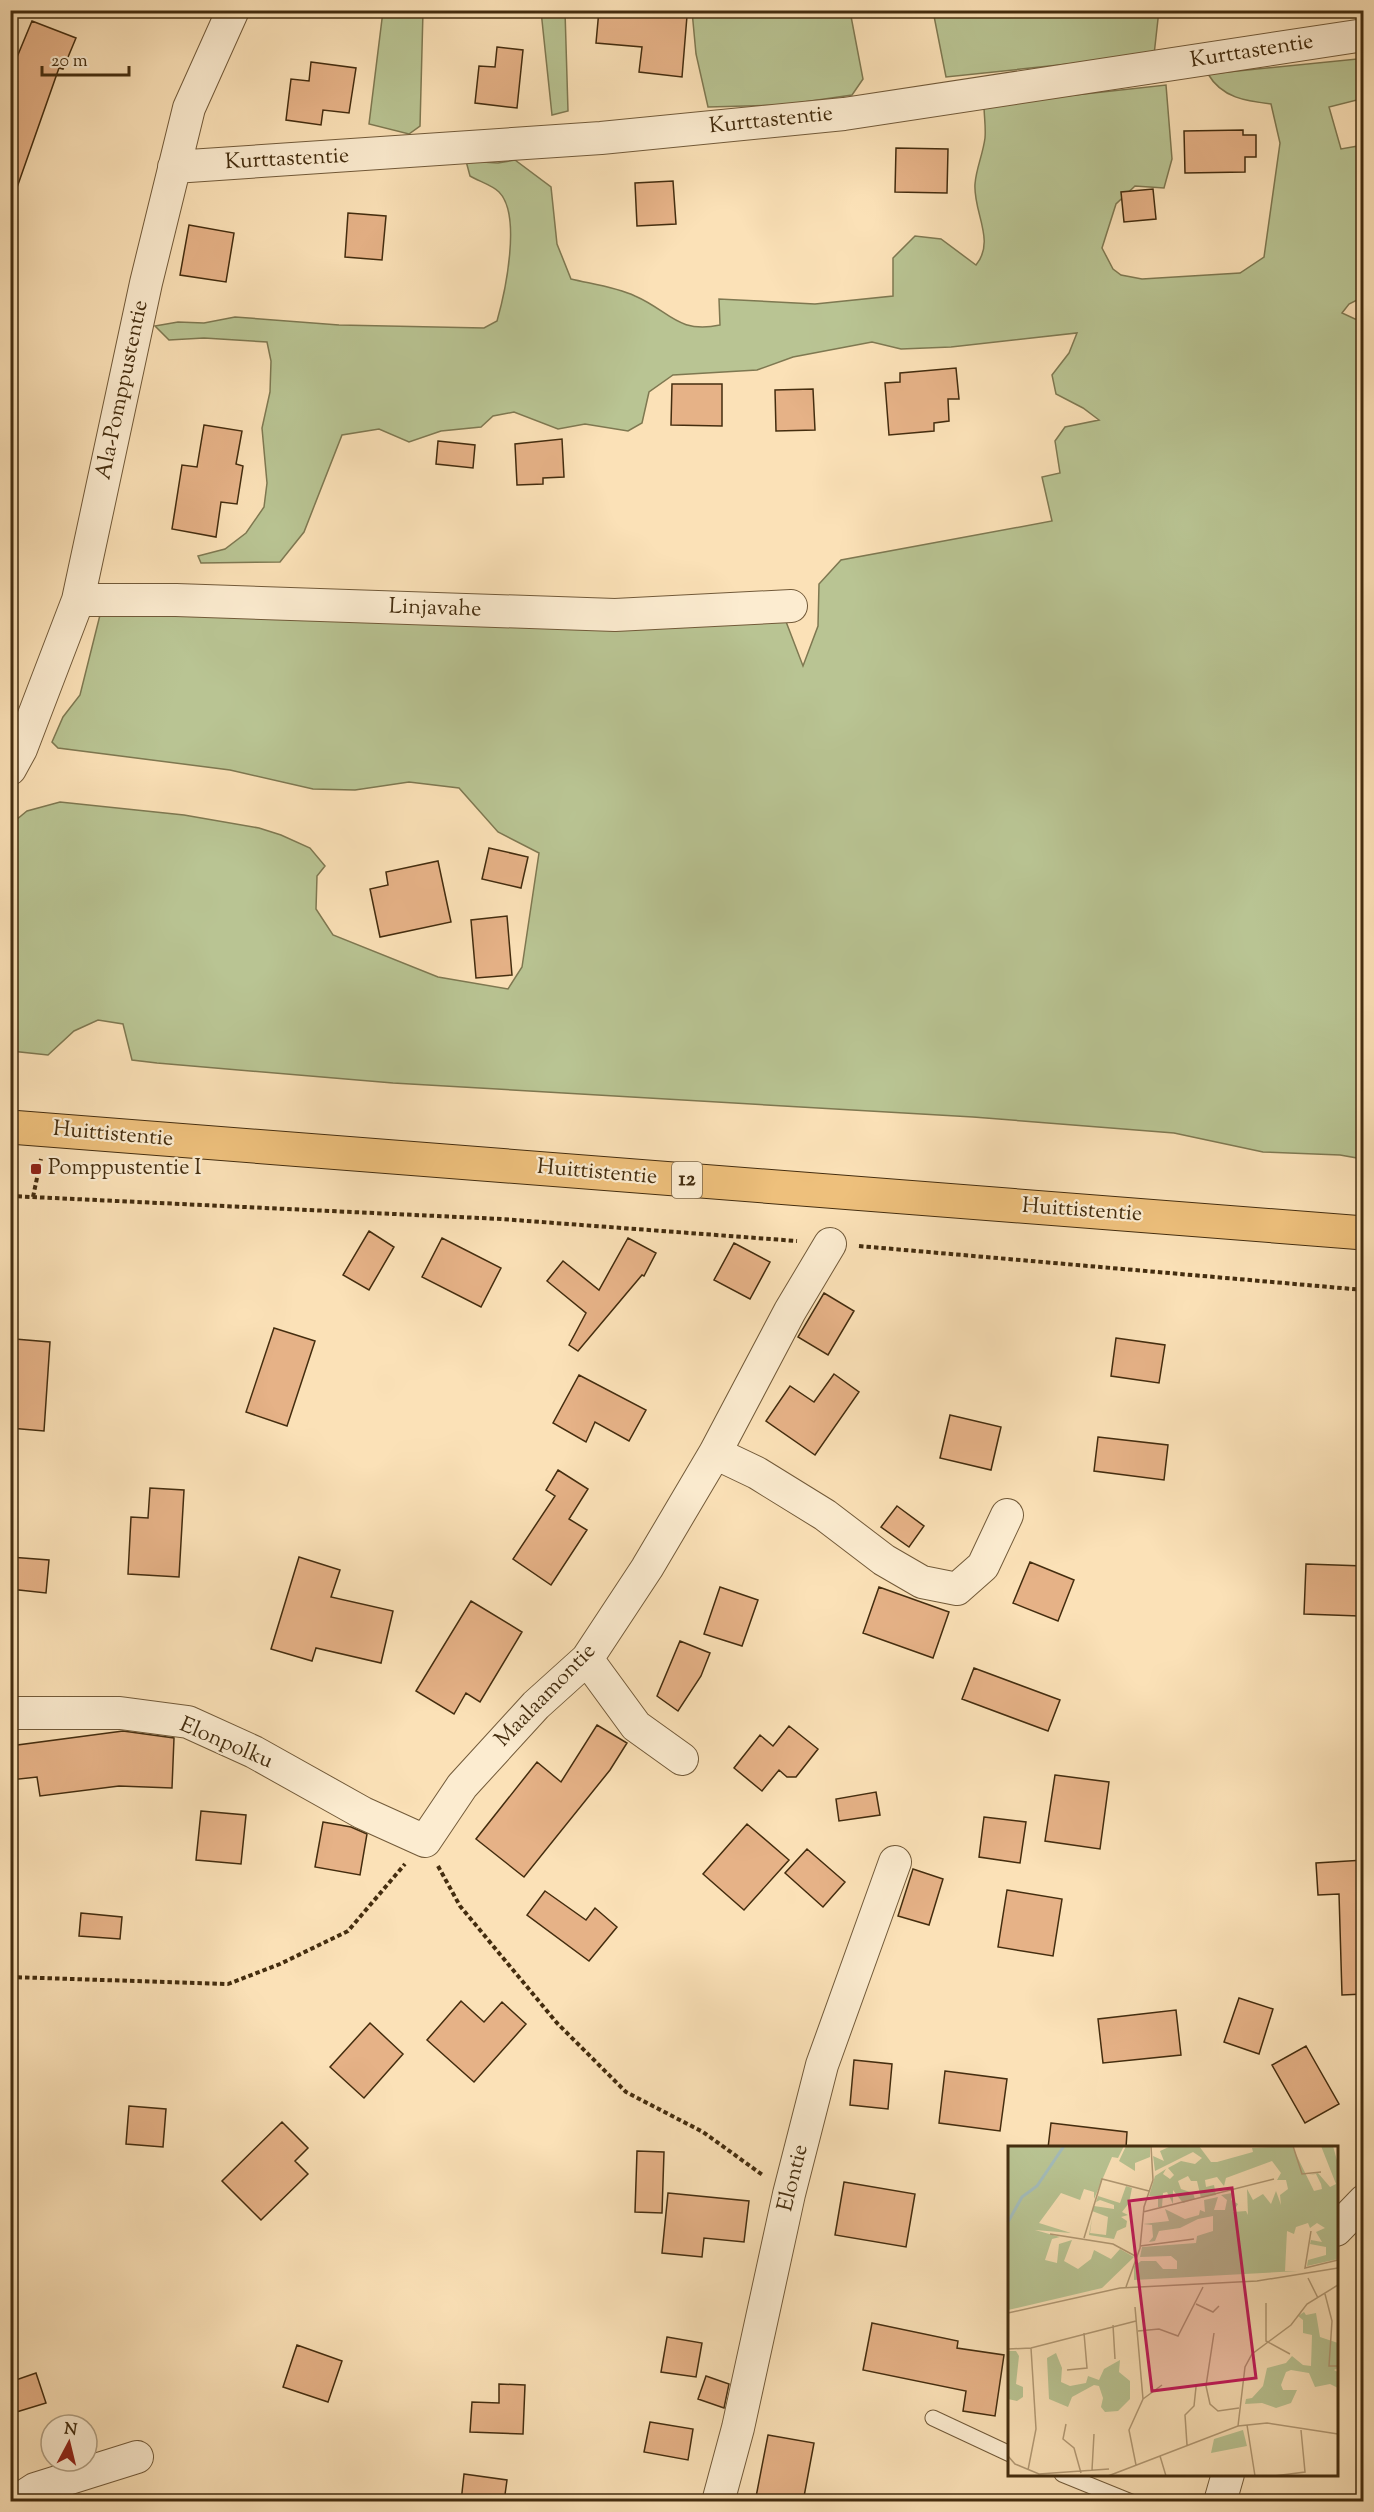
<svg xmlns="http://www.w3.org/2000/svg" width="1374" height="2512" viewBox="0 0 1374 2512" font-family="'Sorts Mill Goudy',serif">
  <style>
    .green { fill: #b9c493; stroke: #7e7851; stroke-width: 1.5 }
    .building { fill: #e6b287; stroke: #442d0f; stroke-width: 1.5 }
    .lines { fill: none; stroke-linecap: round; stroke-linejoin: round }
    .service-casing { stroke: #725a39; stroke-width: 17 }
    .minor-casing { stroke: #725a39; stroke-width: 34 }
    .trunk-casing { stroke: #442d0f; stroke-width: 35 }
    .path { stroke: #442d0f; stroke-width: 4; stroke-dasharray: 4.5 3; stroke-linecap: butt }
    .service { stroke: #fcecd0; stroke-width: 15 }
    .minor { stroke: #fcecd0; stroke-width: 32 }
    .trunk { stroke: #eec07c; stroke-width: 33 }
    .poi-dot { fill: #8f2418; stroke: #fcecd0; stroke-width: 2 }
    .labels { text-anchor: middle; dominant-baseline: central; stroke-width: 4.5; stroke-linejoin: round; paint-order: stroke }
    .shield { fill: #fcecd0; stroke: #7b6649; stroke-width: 1.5 }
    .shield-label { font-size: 21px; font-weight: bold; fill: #442d0f }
    .street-label { font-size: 22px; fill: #442d0f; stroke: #fcecd0 }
    .poi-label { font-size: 22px; fill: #442d0f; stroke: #fcecd0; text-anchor: start }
    .inset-river { fill: none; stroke: #a3bbb9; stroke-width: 3 }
    .inset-road { fill: none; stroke: #b29974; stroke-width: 1.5 }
    .view { fill: #c2185b; fill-opacity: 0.15; stroke: #c2185b; stroke-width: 3 }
    .inset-edge { fill: none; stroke: #442d0f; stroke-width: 3 }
  </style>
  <rect width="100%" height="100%" fill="#fbe1b7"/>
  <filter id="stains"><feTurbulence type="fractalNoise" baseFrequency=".00333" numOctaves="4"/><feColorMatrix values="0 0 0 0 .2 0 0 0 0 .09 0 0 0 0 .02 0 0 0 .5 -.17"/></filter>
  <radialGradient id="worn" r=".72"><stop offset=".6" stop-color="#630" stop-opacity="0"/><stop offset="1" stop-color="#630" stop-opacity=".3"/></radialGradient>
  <path class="green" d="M1159,10l-5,45 -208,22 -13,-66z
    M383,11h40l-3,115 -11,8 -40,-10z
    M541,11h24l3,100 -16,4z
    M692,11h158l13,68 -11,16 -69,10 -75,2 -12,-53z
    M1357,59l4,40 -32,8 12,42 23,-4 -1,152 -14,7 -7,9 13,6h9l-1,840 -23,-4 -77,-3 -89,-19 -201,-16 -580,-34 -236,-20 -25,-3 -9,-36 -25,-4 -24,11 -26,24 -37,-4 -1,-226 17,-14 33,-9 124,13 75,13 22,7 29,13 15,18 -8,10 -1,33 17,26 105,42 70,12 14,-22 17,-114 -41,-21 -39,-44 -50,-6 -54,8 -42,-1 -83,-19 -172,-22 -6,-6 11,-25 17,-22 20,-80 685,4 18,47 15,-40 1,-42 22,-24 211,-39 -10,-44 18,-4 -5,-32 10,-14 34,-7 -16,-12 -27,-14 -4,-19 17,-22 8,-20 -126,14 -50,2 -29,-7 -79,15 -36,13 -84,5 -24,17 -7,31 -14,8 -43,-7 -27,5 -44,-17 -21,4 -12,11 -40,4 -32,11 -30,-13 -37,6 -38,97 -24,30 -79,1 -3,-7 27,-7 21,-16 18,-26 3,-24 -5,-55 8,-36 1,-31 -4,-19 -63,-4 -35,2 -14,-14 23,-4 26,1 31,-6 104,8 145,3 13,-7c8,-28 25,-106 2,-129 -7,-7 -21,-11 -29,-16l-4,-15 32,2 17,-3 36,27 6,57 14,35c21,5 45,8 64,17 35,15 42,38 85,29l-1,-26 96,5 78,-8v-38l22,-22 26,3 35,26c20,-24 -3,-53 -1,-81 1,-15 8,-30 10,-46 1,-11 -1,-22 -1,-33l182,-20 6,74 -8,29 -29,-2 -19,18 -14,44 11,21 8,6 21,4 98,-6 24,-16 16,-114 -9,-39c-25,-3 -49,-6 -63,-30z"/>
  <path class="building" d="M599,10l88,6 -5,61 -43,-5 3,-25 -46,-4z
    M32,21l44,17 -13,31 -4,-1 -45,128h-4v-122z
    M497,47l26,3 -6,58 -42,-5 4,-37 16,1z
    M311,62l45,6 -7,45 -26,-3 -2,15 -35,-5 5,-41 18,2z
    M1243,130v5h13v22h-11v15l-60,1 -1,-42z
    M896,148l52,1 -1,44 -52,-1z
    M673,181l3,43 -39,2 -2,-43z
    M1153,189l3,30 -32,3 -3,-30z
    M348,213l38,3 -4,44 -37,-3z
    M189,225l45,8 -8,49 -46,-7z
    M956,368l3,31h-11l1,22 -15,2v8l-45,4 -4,-52 15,-1v-9z
    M672,384h50v42l-51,-1z
    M813,389l2,41 -39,1 -1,-41z
    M204,425l38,6 -6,33 7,2 -6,38 -16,-2 -5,35 -44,-8 10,-64 15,2z
    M562,439l2,38 -21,1v6l-26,1 -2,-41z
    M438,441l37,4 -2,23 -37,-4z
    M489,848l39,9 -7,31 -39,-9z
    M438,861l13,61 -71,15 -10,-48 18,-4 -2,-13z
    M507,916l5,59 -36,3 -5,-58z
    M369,1231l25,16 -25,43 -26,-15z
    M442,1238l59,30 -20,39 -59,-30z
    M628,1238l28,15 -12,23 -2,-1 -64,76 -9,-6 17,-32 -39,-32 16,-20 36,29z
    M734,1243l36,19 -20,37 -36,-19z
    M824,1293l30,18 -26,44 -30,-18z
    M274,1328l41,13 -28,85 -41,-14z
    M1116,1338l49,7 -6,38 -48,-7z
    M15,1339l35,3 -6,89 -34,-3v-52z
    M834,1374l25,18 -44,63 -49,-34 24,-35 24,16z
    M579,1375l67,35 -17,31 -34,-19 -9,20 -33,-19z
    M950,1415l51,12 -10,43 -51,-12z
    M1098,1437l70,8 -4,35 -70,-9z
    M558,1470l30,19 -19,30 18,11 -36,55 -38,-26 42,-63 -9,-6z
    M150,1488l34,2 -5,87 -51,-3 3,-57 17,1z
    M897,1506l27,20 -15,21 -28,-20z
    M10,1557l39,3 -3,33 -36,-4z
    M299,1557l41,13 -9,27 62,14 -12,52 -65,-15 -4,13 -41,-12z
    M1030,1562l44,18 -16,41 -45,-18z
    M1306,1564l58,2v24h-5v26l-55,-2z
    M720,1587l38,13 -16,46 -38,-12z
    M879,1587l70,25 -16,46 -70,-25z
    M471,1601l51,31 -42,70 -14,-9 -12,21 -38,-23z
    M680,1641l30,12 -9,23 -23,35 -21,-15z
    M974,1668l86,32 -12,31 -86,-32z
    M597,1725l30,18 -17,27 -86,107 -48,-38 61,-77 24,20z
    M789,1726l29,23 -22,28h-9l-8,-7 -17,21 -28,-23 26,-33 13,11z
    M123,1731l51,7 -2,50 -53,-2 -79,10 -3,-19 -27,3v-34z
    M1055,1775l54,7 -9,67 -55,-8z
    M876,1792l4,23 -41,6 -3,-22z
    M201,1811l45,4 -5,49 -45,-4z
    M984,1817l42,5 -6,41 -41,-6z
    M323,1822l28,5 16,7 -7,41 -45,-8z
    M747,1824l42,36 -45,50 -41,-36z
    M807,1849l38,33 -22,25 -38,-34z
    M1364,1860v134l-22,1 -3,-101 -21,1 -2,-32z
    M913,1869l30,10 -14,46 -31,-9z
    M1007,1890l55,9 -9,57 -55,-9z
    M545,1891l41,29 9,-12 22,19 -28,34 -62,-46z
    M81,1913l41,4 -2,22 -41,-3z
    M1239,1998l34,11 -14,45 -35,-12z
    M461,2001l23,21 18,-20 24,22 -52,58 -47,-42z
    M1176,2010l5,45 -78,8 -5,-44z
    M370,2023l33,31 -39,44 -34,-31z
    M1306,2046l33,58 -34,19 -33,-58z
    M854,2060l38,4 -4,45 -38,-4z
    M945,2071l62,8 -7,52 -61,-8z
    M129,2106l37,3 -3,38 -37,-3z
    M282,2122l26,26 -13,13 13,13 -47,46 -39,-39z
    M1051,2123l76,9 -1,16h-78z
    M637,2151l27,1 -2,61 -27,-1z
    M844,2182l71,12 -9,53 -71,-12z
    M668,2193l81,8 -5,41 -40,-4 -2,19 -40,-4z
    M872,2323l86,18 -1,7 47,7 -9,61 -32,-5 3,-20 -103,-21z
    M667,2337l35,6 -6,34 -35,-5z
    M297,2345l45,16 -14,41 -45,-15z
    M36,2373l10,30 -36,11v-32z
    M706,2376l23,8 -5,24 -26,-9z
    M499,2384l26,1 -2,49 -53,-2 2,-30 27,1z
    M650,2422l43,7 -5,31 -44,-8z
    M768,2435l46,8 -11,59h-48z
    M464,2474l43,6 -3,22h-43z"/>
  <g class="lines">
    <g class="service-casing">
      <path id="service" d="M933,2418l77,36
        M1062,2474l69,28"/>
    </g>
    <g class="minor-casing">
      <path id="minor" d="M174,167l427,-29 243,-24 520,-79
        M78,600h98l439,15 176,-9
        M10,769l11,-20 57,-149 68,-317 43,-175 44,-98
        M715,1453l42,20 68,42 59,45 38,22 35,7 26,-23 24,-51
        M587,1659l49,67 46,33
        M10,1713h110l68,9 66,30 109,61 62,28 37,-55 74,-81 51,-46 60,-91 68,-115 75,-142 40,-67
        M1336,2230l28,-29
        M15,2502l20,-13 102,-32
        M718,2502l20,-74 51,-234 33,-129 73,-203
        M1220,2502l8,-28"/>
    </g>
    <g class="trunk-casing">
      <path id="trunk" d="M10,1127l1354,106"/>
    </g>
    <path class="path" d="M10,1196l491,23 296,22
      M33,1197l8,-38
      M859,1246l505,44
      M438,1866l22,40 97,117 69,69 77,40 61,44
      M10,1977l218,7 52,-20 68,-33 57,-67"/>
    <use href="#service" class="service"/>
    <use href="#minor" class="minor"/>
    <use href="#trunk" class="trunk"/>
  </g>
  <rect class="poi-dot" x="30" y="1163" width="12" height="12" rx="3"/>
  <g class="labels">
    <rect class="shield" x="672" y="1162" width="30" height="36" rx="4.5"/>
    <g class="shield-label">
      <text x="687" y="1180">12</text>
    </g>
    <g class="street-label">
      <text transform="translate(1252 52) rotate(-9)">Kurttastentie</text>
      <text transform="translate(771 121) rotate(-6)">Kurttastentie</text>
      <text transform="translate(287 160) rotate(-3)">Kurttastentie</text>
      <text transform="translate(123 390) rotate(-78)">Ala-Pomppustentie</text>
      <text transform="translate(435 609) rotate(2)">Linjavahe</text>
      <text transform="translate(113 1135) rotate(5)">Huittistentie</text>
      <text transform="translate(597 1173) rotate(5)">Huittistentie</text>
      <text transform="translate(1082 1211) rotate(4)">Huittistentie</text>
      <text transform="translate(546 1696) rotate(-46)">Maalaamontie</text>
      <text transform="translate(226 1744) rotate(23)">Elonpolku</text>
      <text transform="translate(794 2178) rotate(-76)">Elontie</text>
    </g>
    <g class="poi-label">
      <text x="48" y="1169">Pomppustentie I</text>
    </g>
  </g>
  <g transform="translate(1008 2146)">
    <rect width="330" height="330" fill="#fbe1b7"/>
    <path d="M0,0h116l-6,12 -6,-1 -18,42v-7l-10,-3 -4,11 -19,-7 -22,30 32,10 -36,-3 25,7 -8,2 -7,21 12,3 2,-19 13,-4 -8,21 14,8 13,-10 3,-9 17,9 9,-10 14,8 -32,31 -94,22zM118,0h24v11l-15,6v8l-16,-10zM163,0h28l12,16h6l36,-10 -1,-4 40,-2 22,45 8,-2 -1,-5 -5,-10 -8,1 10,-2 12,14 6,-3 -15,-38h12l5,18v95l-31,7 1,-6 18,-5v-8l-16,-3 1,-4 11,2 -6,-10 9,-4 -8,-5 -7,5 -2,-5 -12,4 -2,7 -7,-3 -2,40h13l-164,9v-14l7,-5h15l7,8h14v-8l-6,-5 -31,1 2,-10 54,-4 1,-7 16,-5v-15l-15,3 -18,9 -21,3 -4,10 -6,1 4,-5 -1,-12 -9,-1 26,-3 -4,-12 20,10 14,-4 1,-5 5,2 -1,-12 14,-3 -4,13h11l2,-10 -6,-5 11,-2 -1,7 7,4 -5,8 13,-1 2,4 -1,-26 6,11 10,-6 8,10 5,-13 5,14 -1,-10 8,-6 -2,-9h-9l4,-7 -9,-12 -46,17 -2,8 -7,-9 -12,3 1,7 8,-2 2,10 -15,3 -4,-17h-6l-3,-5 -10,5 3,8 12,4 2,6 -12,4 -10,-13v14l-6,-12 -4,1 -1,14h-4v-11h-9l6,-20 11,-7 -3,5 7,5 4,-4 -6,-7 13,-7 14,3 7,-6 -9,-6 -38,19 -2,-15 11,5 -4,-10zM118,40l6,2 -3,15 -7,9 6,3 -7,2 6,4 -1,6 -9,4 -3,8 -25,-4 3,-17 -2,15 16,2 2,-18 -16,-6 2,-5 20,3v-4l-14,-5 -4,2 2,-6 22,7zM296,166l2,3 10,-2 4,24 18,6v25l-4,2 4,2v16l-8,-4 -15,3 -6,-14 -18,-3 -5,2 -5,13 2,5h14l-6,13 -15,5 -14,-5 -17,1 1,-5 6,-1 11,-12 4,-18 19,-5 6,-7 11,9 8,1 1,-31 -9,-2v-13l-5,-4zM0,205h8l3,5 -3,28 7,3v10l-6,4 -9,-2zM48,207l6,15 -1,14 9,4 16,-3 2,-7 11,4 5,-11 16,-9 -1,12 11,9v18l-12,12 -13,1 -4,-5 2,-9 -4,-12 -5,-1 -22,12 -4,10 -19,-8 -2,-41zM235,284l4,16 -36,7 3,-14z" fill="#b9c493"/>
    <path class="inset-river" d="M0,76l14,-25 15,-11 27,-40"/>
    <path class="inset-road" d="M245,0h24M285,0l9,28 19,-2M135,66l131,-33M303,85l-6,37 33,-8M42,88l63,10 24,13M76,92l18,-59 47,12M132,100l54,-7M300,132l10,20M118,141l14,-39 4,-41 9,-27 -2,-34M317,148l7,27 -3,45h9M258,157v38l24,13M188,158l17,8 6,-6M127,161l8,92 -14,31 7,35M0,167l112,-25 137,-7 81,-13M105,179l2,34M130,185l21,-2 19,7 25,-49M206,187l-8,53 4,18 8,7 21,-3M0,203l23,-1 105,-27M59,224l20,-2 -3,-35M135,253l19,-14M58,278l-3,15 11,9 7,25M239,279l8,51M230,280l7,-59 7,-13 39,-29 16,-21 31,-19M179,299l-2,-30 9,-9 2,-19M0,310l7,8 24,10 70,-5M152,310l6,20M20,324l8,-41 -5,-81M84,324l2,-36M100,330l130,-50 29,-3 71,11M266,330l31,-4 -4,-42"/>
    <path class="view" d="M224,42l24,190 -104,13 -23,-190z"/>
    <rect width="330" height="330" class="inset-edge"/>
  </g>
  <rect width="1374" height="2512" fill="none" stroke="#fbe1b7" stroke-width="36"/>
  <rect x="12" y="12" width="1350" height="2488" fill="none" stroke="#442d0f" stroke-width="3"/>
  <rect x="18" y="18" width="1338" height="2476" fill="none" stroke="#442d0f" stroke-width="1.5"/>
  <g transform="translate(69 2443) rotate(7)"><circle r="28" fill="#fcecd0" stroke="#b2a083" stroke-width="1.5"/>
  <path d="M0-4.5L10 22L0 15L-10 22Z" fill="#8f2418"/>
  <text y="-9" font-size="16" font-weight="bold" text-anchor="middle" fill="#442d0f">N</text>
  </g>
  <path d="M42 66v9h87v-9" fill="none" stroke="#442d0f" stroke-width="3"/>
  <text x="51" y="66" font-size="18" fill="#442d0f" stroke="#fcecd0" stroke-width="4.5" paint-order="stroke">20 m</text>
  <rect width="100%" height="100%" filter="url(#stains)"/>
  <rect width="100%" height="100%" fill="url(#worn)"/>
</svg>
